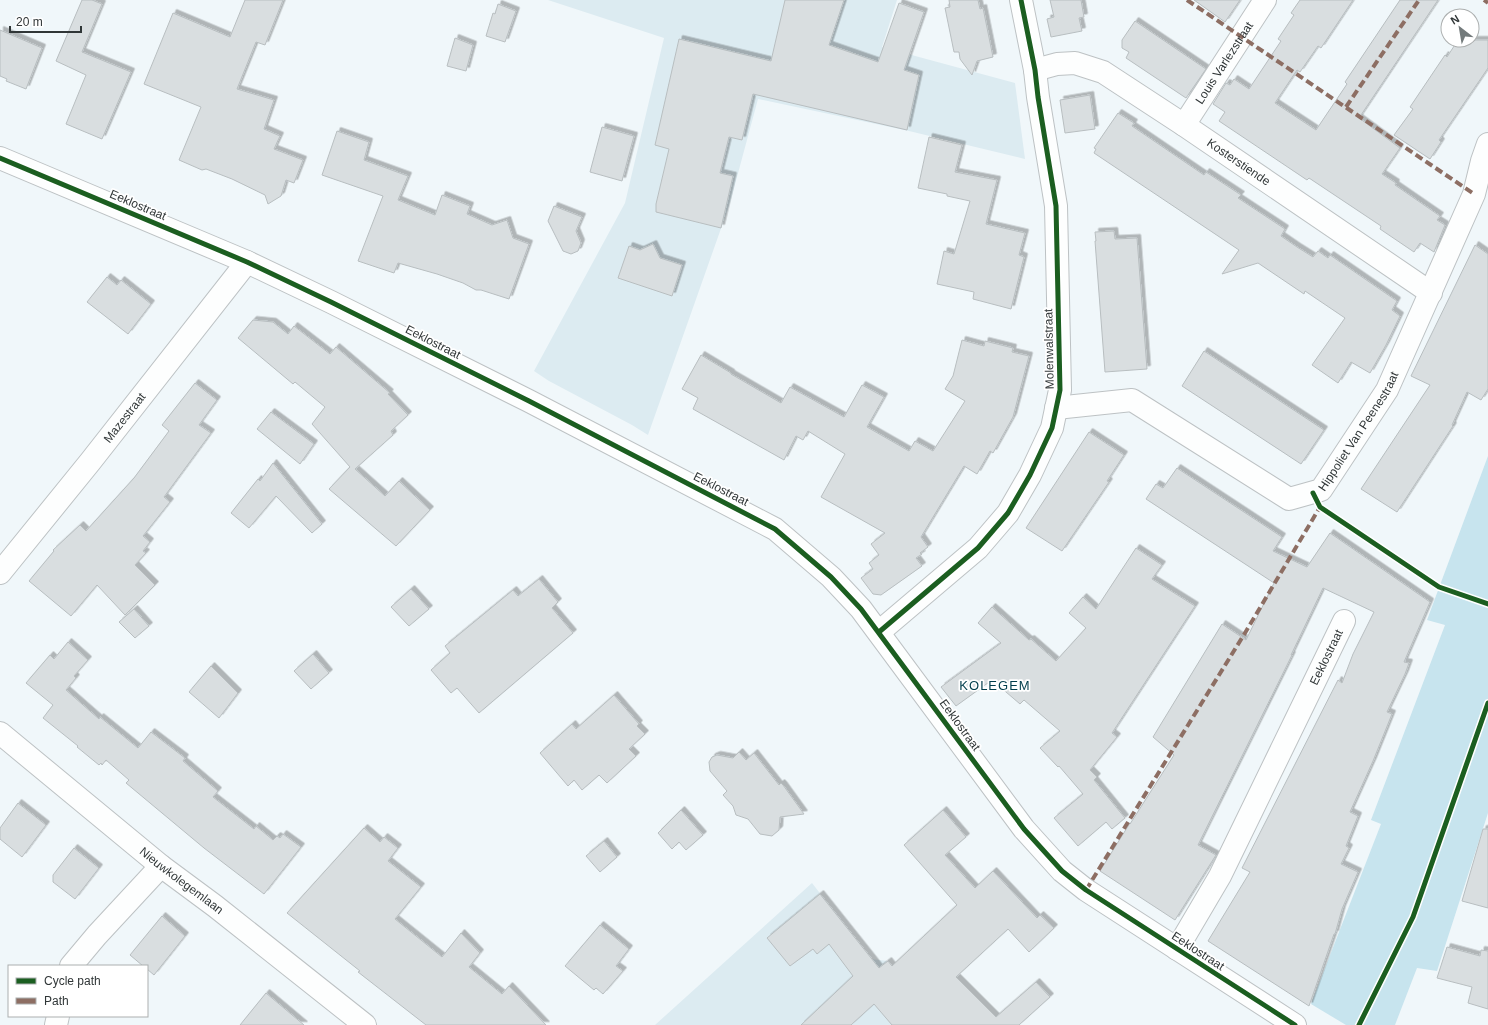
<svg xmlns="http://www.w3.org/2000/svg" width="1488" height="1025" viewBox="0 0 1488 1025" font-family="Helvetica,sans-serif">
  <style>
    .built { fill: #dcebf1 }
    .green { fill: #c7e4ee }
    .building { fill: #d9dee0; stroke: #b8bec0; filter: url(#shadow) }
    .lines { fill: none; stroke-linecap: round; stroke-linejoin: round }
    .minor-casing { stroke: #bdc2c4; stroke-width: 24 }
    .minor { stroke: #fdfefe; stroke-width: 22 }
    .quiet { stroke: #8d6e63; stroke-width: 4; stroke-dasharray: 8 4; stroke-linecap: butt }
    .cycleway-casing { stroke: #fff; stroke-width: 8 }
    .cycleway { stroke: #1b5e20; stroke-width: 5 }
    .labels { text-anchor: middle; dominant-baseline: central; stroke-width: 3.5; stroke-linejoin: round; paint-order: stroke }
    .street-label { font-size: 12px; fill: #303637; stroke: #fff }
    .neighbourhood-label { font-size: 13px; letter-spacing: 1px; fill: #013d4b; stroke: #fff }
  </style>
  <defs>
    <filter id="shadow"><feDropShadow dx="3.5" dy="-3.5" stdDeviation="0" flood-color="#0004"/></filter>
  </defs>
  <rect width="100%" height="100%" fill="#f0f7fa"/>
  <path class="built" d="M548,0h349l-15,47 133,36 10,76 -116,-28 -151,-32 -28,104 -82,232 -16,-10 -83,-44 -15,-10 91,-168 39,-165z
    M812,883l59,76 17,2 53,64h-286z"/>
  <path class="green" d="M1488,456v357l-51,158 -20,-3 -22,57h-49l-35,-21 70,-180 -10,-4 74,-195 -18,-5z"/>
  <path class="building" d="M82,0h10l10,4 -20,48 49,20 -29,67 -36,-15 20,-49 -30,-14z
    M245,0h38l-18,45 -9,-3 -19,47 37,11 -10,29 16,7 -6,13 29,11 -9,23 -8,-3 -5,16 -13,8 -3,-9 -33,-16 -26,-10 -4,1 -23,-10 22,-53 -57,-23 29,-71 57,24z
    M785,0h59l-15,45 49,17 21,-59 25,9 -20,58 15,5 -12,55 -154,-36 -11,46 -13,-3 -9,36 13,3 -12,52 -65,-16v-8l13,-55 -14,-4 24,-106 92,22z
    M949,0h29l2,9 3,-1 10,49 -16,4 -5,14 -12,-16 -1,-7h-5l-9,-44 5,-1z
    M1050,0h31l3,17 -5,1 3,13 -31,6 -4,-18 7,-2z
    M1194,0h46l-15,22z
    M1300,0h53l-32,48 -3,-2 -18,26 -3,-2 -22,33 41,27 31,-46 -2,-2 55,-82h38l-79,118 41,30 -18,26 14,9 -1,2 45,31 -3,4 8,5 -11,27 -14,-9 -6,9 -34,-23 1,-3 -72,-48 -2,2 -88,-59 6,-9 -12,-8 13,-21 4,2 4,-6 15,10 32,-48 -3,-2 16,-24 -3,-2z
    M498,4l18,7 -11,31 -19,-6 7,-23 2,1z
    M1135,21l71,48 -20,29 -60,-40 3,-6 -7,-4v-8z
    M0,30l42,18 -16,41 -20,-8 1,-2 -7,-3z
    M455,38l18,7 -7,26 -19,-5z
    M1458,40h30v28l-49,72 2,2 -11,17 -36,-24 19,-26 -3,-2 35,-52 2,2z
    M1090,95l5,34 -30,4 -5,-33z
    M1118,113l16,10 -2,3 72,49 2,-3 35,23 -3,3 47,31 -4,7 16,11 16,10 5,-6 10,7 2,-3 67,46 -5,9 8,6 -14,29 -16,28 -19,-11 -13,21 -26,-18 33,-47 -40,-27 -1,3 -46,-31 -36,11 17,-24 -145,-97 2,-4 -2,-1z
    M602,127l32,9 -12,45 -32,-9z
    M337,131l32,11 -5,18 44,16 -10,24 37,15 7,-20 28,11 -3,8 25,11 15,-5 6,18 16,6 -20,55 -28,-9h-5l-13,-7 -26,-9 -39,-11 -4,10 -36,-12 25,-65 -61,-21z
    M929,137l33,8 -7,27 42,8 -11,44 39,9 -6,22 5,2 -13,52 -38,-10 1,-7 -37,-8 7,-33 10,3 16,-53 -23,-5v-2l-29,-6z
    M554,206l28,11 -6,14 5,12 -3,8 -7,3 -8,-3 -15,-30z
    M1114,231l1,8 22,-1 10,131 -42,3 -10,-131h1l-1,-9z
    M653,244l7,14 22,7 -10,31 -54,-18 11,-32 11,4z
    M1475,245l13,9v135l-7,11 -14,-8 -15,33 1,1 -56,86 -36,-23 69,-104 -19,-9z
    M107,277l10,8 4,-5 30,24 -23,30 -41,-32z
    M253,320l20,2 15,12 6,-8 36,28 6,-7 54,46 -2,1 20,21 -17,16 2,4 -38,34 30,27 14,-15 31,29 -34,36 -67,-57 21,-22 -38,-43 13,-17 -30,-25 -2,2 -55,-46z
    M962,340l22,6 1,-5 28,7 -1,4 17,4 -16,61 -20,36 -3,-2 -13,23 -13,-8 -43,71 7,10 -8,6 2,1 -6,4 6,8 -41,29 -8,-1 -12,-16 12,-9 -4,-6 10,-8 -8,-11 14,-11 -64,-36 24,-43 -37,-23 -5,9 -7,-4 -12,24 -91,-51 5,-11 -16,-9 19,-34 30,18v1l50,29 9,-16 54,30 18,-32 22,12 -17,30 42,24 6,-10 18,10 32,-50 -20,-12 8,-13z
    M1204,351l120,79 -23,34 -119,-78z
    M195,383l22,17 -18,25 12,8 -47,64 6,5 -27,34 7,6 -7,9 3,2 -11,12 20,20 -30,30 -28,-30 -26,31 -42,-35 25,-30 -1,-1 27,-25 6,6 48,-53 35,-47 -7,-6z
    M271,412l43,32 -14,20 -43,-35z
    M1089,432l35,23 -17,26 2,1 -47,69 -36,-23z
    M273,463l49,61 -10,9 -36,-37 -27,32 -18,-15 27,-34 2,2z
    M1177,468l105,69 -9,14 34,16 23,-34 100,69 -26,60 5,1 -4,11 -18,38 5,2 -19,47 -23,51 8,4 -12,30 3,2 -8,16 17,8 -16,37 -7,25h-1l-25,72 -101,-65 42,-69 -8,-4 96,-188 4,3 11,-29 21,-42 -51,-24 -32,67h1l-94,190 18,10 -41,65 -75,-49 30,-48v1l44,-69 -21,-18 69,-113 24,16 28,-57 -128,-84 10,-15 7,4z
    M1136,548l26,17 -10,14 43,27 -83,127 5,4 -27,33 7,7 -3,3 31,38 -13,11 -6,-7 -28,24 -24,-28 29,-24 -24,-28 -1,1 -18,-19 20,-17 -36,-31 -4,4 -28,-24 -36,26 -15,-19 60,-44 -23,-20 14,-16 37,33 2,-1 25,22 30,-33 -17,-15 14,-16 13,12z
    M539,579l19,23 -6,6 21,25 -94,80 -22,-25 -6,5 -20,-23 19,-17 -5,-7 68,-56 5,6z
    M411,589l18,20 -20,17 -18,-19z
    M134,609l15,17 -14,12 -16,-16z
    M68,642l20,18 -14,16 2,2 -10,12 33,29 1,-2 38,31 13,-16 34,26 -2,3 35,30 -5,6 41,32 2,-3 17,14 4,-4 3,2 3,-4 18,13 -37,47 -60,-46 -78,-65 3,-3 -23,-20 -4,5 -1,-2 -2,2 -22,-18 1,-1 -35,-28 10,-13 -27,-22 24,-28 4,4z
    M313,654l16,19 -18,16 -17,-18z
    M211,666l27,27 -19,25 -30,-26z
    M614,695l25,29 -2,2 8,8 -16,15 7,7 -29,27 -8,-8 -17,15 -8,-10 -6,6 -28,-33 32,-29 4,5z
    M739,752l7,8 8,-7 25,32 2,-2 2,2 21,29 -24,3 -1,13 -7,6 -12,-2 -12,-15 -12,-4 -3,-9 -10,-11 4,-4 -17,-20 -1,-9 3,-5 5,-2 16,3z
    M18,803l28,22 -24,32 -22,-18v-11z
    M681,810l22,25 -17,15 -7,-8 -7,7 -14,-16z
    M943,810l23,27 -21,18 30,33 18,-17 44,47 3,-3 14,13 -25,24 -21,-23 -52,48 40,40 40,-35 14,15 -31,28h-127l-18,-21 -23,21h-50l52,-49 -24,-32 -12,10 -4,-5 -23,17 -23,-28 53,-44 59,74 9,-7 4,5 65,-61 -53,-60z
    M364,828l16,14 4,-5 14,11 -10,13 33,26 -26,32 47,38 19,-24 19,20 -11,14 33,27 7,-8 37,39h-120l-68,-53 2,-1 -73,-58z
    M1483,829h5v79l-26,-7z
    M604,841l13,16 -17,15 -14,-16z
    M74,848l25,20 -24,31 -22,-17v-7z
    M162,916l23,20 -31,39 -7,-6v-3h-4l-13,-11z
    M600,925l29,24 -13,17 7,5 -20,23 -7,-6 -2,2 -29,-24z
    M1447,947l33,9 1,-6 7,1v58l-20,-6 4,-16 -35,-9z
    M266,993l38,32h-64z"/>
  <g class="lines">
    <g class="minor-casing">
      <g id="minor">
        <path id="s1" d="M1035,70l22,-6 18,-1 28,9 81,53 247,168"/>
        <path id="s2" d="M1184,125l81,-125"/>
        <path d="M0,158l247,104 84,40 198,99 246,128 56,48 30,32 163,220 38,42 24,19 209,135"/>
        <path id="s3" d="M1056,408l76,-8 157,99 32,-9 66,-100 87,-196 8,-33 6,-17"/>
        <path id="s4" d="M0,573l90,-111 157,-200"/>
        <path d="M879,632l99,-84 30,-35 22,-38 22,-47 8,-38 -4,-184 -18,-109 -3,-27 -14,-70"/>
        <path id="s5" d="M0,733l161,133 54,40 150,119"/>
        <path id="s6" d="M1177,949l43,-73 124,-255"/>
        <path d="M71,966l26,-31 64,-69"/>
        <path d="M56,1025l2,-9"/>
      </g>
    </g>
    <use href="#minor" class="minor"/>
    <path class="quiet" d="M1187,0l287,194
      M1484,0l4,3
      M1346,107l73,-107
      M1086,890l159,-257 75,-126"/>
    <g class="cycleway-casing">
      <path id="cycleway" d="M0,158l247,104 84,40 198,99 246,128 56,48 30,32 163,220 38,42 24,19 209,135
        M1313,493l7,14 119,80 49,17
        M879,632l99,-84 30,-35 22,-38 22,-47 8,-38 -4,-184 -18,-109 -3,-27 -14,-70
        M1359,1025l54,-108 75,-214"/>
    </g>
    <use href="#cycleway" class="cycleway"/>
  </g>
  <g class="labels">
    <g class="street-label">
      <text stroke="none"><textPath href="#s2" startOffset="74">Louis Varlezstraat</textPath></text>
      <text stroke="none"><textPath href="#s1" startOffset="233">Kosterstiende</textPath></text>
      <text transform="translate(138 205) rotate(23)">Eeklostraat</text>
      <text transform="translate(433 342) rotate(27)">Eeklostraat</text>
      <text transform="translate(1049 349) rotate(-91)">Molenwalstraat</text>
      <text stroke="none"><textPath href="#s4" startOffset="199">Mazestraat</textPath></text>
      <text stroke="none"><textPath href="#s3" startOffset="365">Hippoliet Van Peenestraat</textPath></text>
      <text transform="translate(721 489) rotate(27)">Eeklostraat</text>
      <text stroke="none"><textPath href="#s6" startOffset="328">Eeklostraat</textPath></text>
      <text transform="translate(960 725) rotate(54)">Eeklostraat</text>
      <text stroke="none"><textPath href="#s5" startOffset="234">Nieuwkolegemlaan</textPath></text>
      <text transform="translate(1198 951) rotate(33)">Eeklostraat</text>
    </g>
    <g class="neighbourhood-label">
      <text x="995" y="685">KOLEGEM</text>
    </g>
  </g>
  <rect x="8" y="965" width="140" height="52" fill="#ffffff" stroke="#acafaf"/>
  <rect x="16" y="978" width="20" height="6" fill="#1b5e20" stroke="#acafaf"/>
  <text x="44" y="985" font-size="12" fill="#303637">Cycle path</text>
  <rect x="16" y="998" width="20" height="6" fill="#8d6e63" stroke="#acafaf"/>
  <text x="44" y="1005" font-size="12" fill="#303637">Path</text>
  <g transform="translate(1460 28) rotate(329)"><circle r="19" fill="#ffffff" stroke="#acafaf"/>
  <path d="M0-3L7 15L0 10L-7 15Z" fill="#737a7b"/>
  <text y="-6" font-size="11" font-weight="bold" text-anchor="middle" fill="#303637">N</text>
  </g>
  <path d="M10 26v6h71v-6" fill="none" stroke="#303637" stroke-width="2"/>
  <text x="16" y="26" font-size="12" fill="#303637" stroke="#ffffff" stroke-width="3" paint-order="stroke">20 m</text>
</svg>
